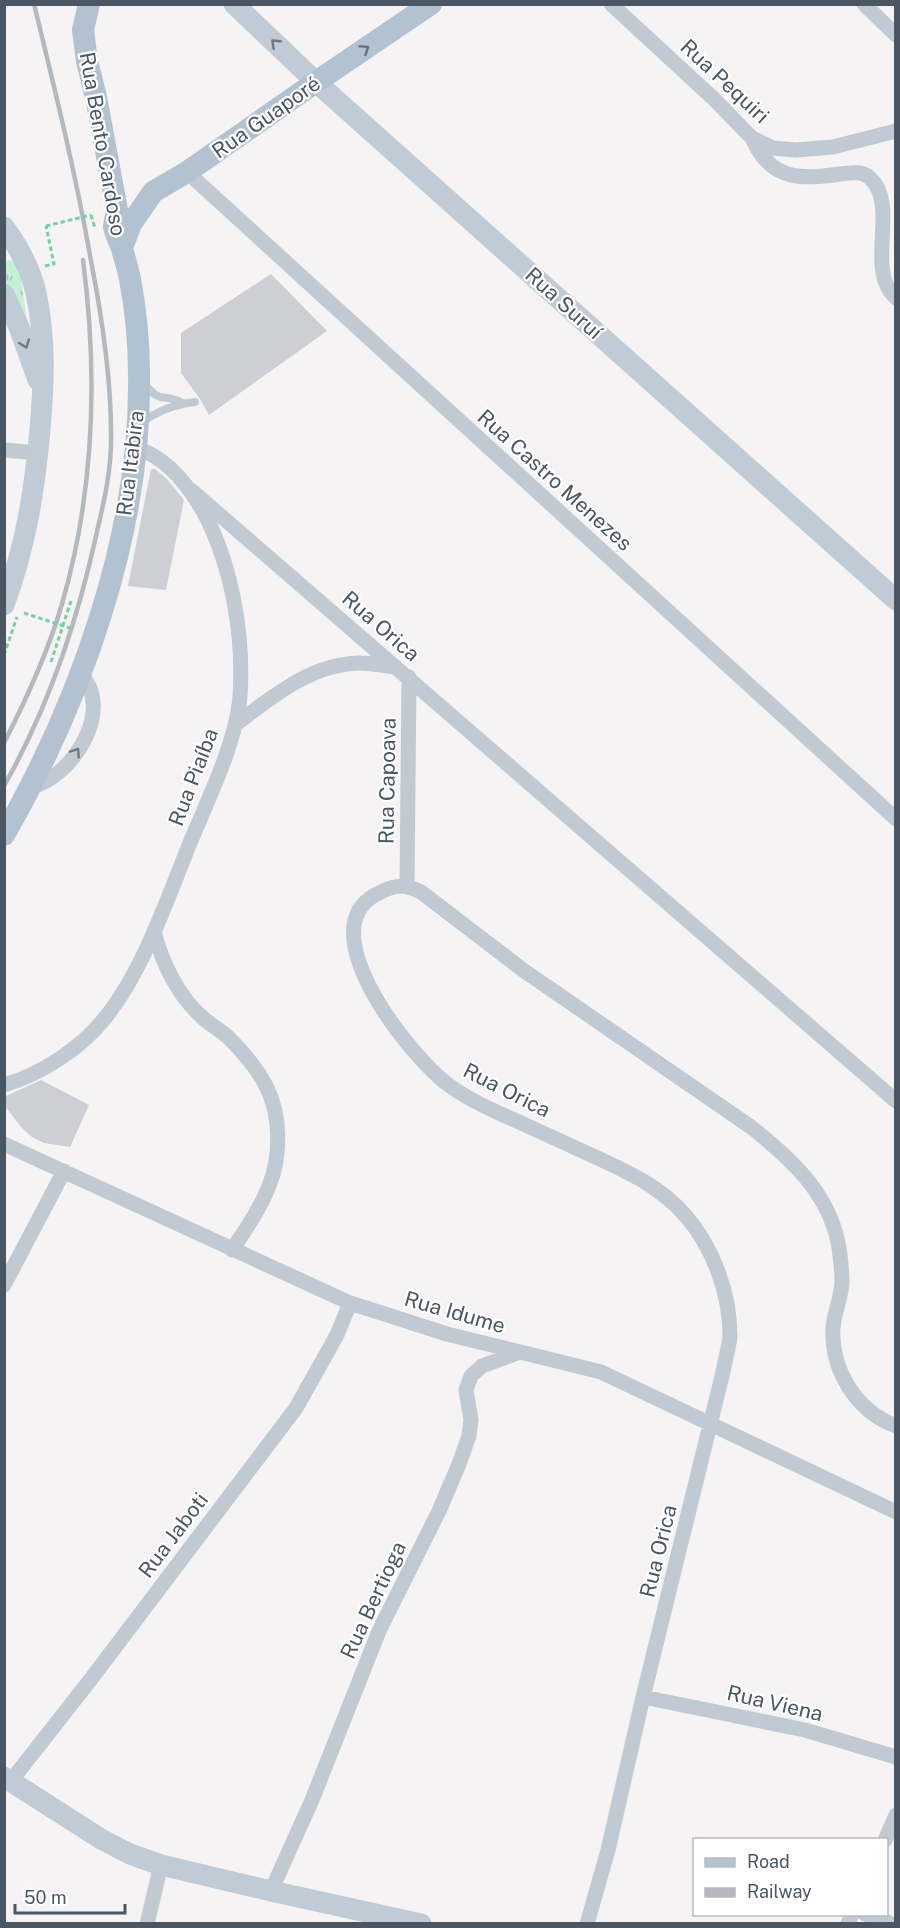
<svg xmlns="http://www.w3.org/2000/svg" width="900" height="1928" viewBox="0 0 900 1928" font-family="'Public Sans',sans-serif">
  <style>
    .grass { fill: url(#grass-tufts) }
    .building { fill: #cdcfd5 }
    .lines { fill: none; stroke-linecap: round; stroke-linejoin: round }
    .path { stroke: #7ad0a6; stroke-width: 3; stroke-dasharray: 4.5 3; stroke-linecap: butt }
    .lane { stroke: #c1cad2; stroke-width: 8 }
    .street { stroke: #c1cad2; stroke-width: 15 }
    .secondary { stroke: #c1cbd6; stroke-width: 21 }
    .primary { stroke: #b3c2d1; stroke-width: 22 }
    .rail { stroke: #b5b8bd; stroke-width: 4.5 }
    .path-bridge { stroke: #7ad0a6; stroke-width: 3; stroke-dasharray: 4.5 3; stroke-linecap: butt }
    .oneway { stroke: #6e7984 }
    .oneway2 { stroke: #64717d }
    .oneway3 { stroke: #6e7983 }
    .labels { text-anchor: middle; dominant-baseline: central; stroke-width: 4.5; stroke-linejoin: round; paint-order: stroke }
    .street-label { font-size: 21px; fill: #4a5661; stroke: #fff }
  </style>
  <defs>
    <pattern id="grass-tufts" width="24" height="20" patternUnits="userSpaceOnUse" patternTransform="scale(1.5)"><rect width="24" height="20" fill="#c3f1d5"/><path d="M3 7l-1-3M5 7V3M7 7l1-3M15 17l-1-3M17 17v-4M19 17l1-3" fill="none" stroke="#a0c6b0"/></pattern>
  </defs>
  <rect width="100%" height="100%" fill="#f5f3f3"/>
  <path class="grass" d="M18,259l9,61 -22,-37v-22z"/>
  <path class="building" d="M271,274l56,57 -118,84 -9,-16 -19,-26v-40z
    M151,469h4l13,11 16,20 -18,90 -38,-4z
    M41,1080l48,25 -19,42 -26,-4 -12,-6 -10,-9 -18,-23v-8z"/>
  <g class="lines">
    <path class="path" d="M91,215l4,13
      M45,266l9,-2 -8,-38
      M4,655l13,-38
      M51,662l20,-61"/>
    <path class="lane" d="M143,382c18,24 20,10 39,21
      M141,423c15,-11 35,-19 54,-21"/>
    <path class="street" d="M611,4l104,96 37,38 21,10 23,2 37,-3 63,-16
      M864,4l32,31
      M752,138c18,42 48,42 88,36 11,-1 21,-4 30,4 30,28 -6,91 26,120
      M187,172l709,647
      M4,450l34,3
      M191,490l705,611
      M236,724c36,-27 75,-60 123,-61 12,0 25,3 37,4
      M32,787c40,-10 84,-78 48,-113
      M407,885l2,-208
      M154,931c8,32 24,65 49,87 8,7 17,12 25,19 15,15 30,32 39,51 14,28 14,69 2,98 -9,23 -23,43 -37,64
      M4,1085c38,-11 77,-37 101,-67 39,-48 64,-124 87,-180 17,-40 45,-99 48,-142 4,-61 -8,-131 -37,-185 -15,-26 -37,-55 -68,-63
      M4,1144l346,159 97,31 154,38 295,140
      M4,1285l60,-114
      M643,1697l162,33 91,27
      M11,1781l80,-102 205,-271 41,-73 13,-32
      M885,1840l11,-25
      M271,1891l41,-91 67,-169 60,-120 20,-47 10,-28 2,-16 -5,-30 5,-14 11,-10 38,-14
      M865,1914l27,10
      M147,1924l14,-59
      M587,1924l21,-74 35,-153 80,-325c2,-12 6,-25 7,-36 0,-43 -17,-89 -45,-121 -24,-27 -51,-40 -83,-55 -28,-13 -55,-25 -83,-38 -23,-10 -48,-21 -69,-36 -37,-26 -141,-154 -75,-191 18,-10 28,-12 46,-3l102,78 228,157c39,31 76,64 87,115 2,12 4,28 4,41 -1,15 -8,30 -9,45 -2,42 23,83 63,98
      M848,1924l4,-10"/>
    <path class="secondary" d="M234,4l82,78 580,518
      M4,227c14,19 27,43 32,66 10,47 8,90 4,137 -6,64 -14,115 -36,175
      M4,294l15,33 19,53
      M4,1777l97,62 29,15 31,11 110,26 150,33"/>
    <path class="primary" d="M122,248l9,-24 22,-32 34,-20 129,-90 115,-78
      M4,835c77,-134 138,-305 135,-461 0,-32 -3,-63 -9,-95 -2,-10 -5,-20 -8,-30 -2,-7 -7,-15 -8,-22 0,-5 3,-12 3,-17l-21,-113 -9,-36 -4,-31 6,-26"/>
    <path class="rail" d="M4,743c23,-45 44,-91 58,-139 32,-111 36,-229 21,-344
      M4,786c44,-78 73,-163 92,-250 8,-34 16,-68 15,-103 0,-57 -9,-116 -20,-172 -15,-86 -36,-171 -57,-257"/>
    <path class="path-bridge" d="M46,226l45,-11
      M24,613l49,16"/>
  </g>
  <defs><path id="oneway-chevron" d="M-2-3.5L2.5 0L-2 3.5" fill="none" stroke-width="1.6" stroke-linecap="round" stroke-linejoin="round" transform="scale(1.5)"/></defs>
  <g class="oneway">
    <use href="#oneway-chevron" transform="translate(275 43) rotate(-137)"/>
    <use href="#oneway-chevron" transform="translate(25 344) rotate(70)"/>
  </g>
  <use class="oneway2" href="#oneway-chevron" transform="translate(365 49) rotate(-34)"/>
  <use class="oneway3" href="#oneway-chevron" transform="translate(76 752) rotate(-56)"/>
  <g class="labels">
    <g class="street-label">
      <text transform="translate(725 81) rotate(43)">Rua Pequiri</text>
      <text transform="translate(266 117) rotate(-35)">Rua Guaporé</text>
      <text transform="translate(103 144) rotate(80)">Rua Bento Cardoso</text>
      <text transform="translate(564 303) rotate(42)">Rua Suruí</text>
      <text transform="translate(130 463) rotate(-83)">Rua Itabira</text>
      <text transform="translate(555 480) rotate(42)">Rua Castro Menezes</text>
      <text transform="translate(381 626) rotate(41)">Rua Orica</text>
      <text transform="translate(193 777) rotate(-69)">Rua Piaíba</text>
      <text transform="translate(387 781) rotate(-89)">Rua Capoava</text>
      <text transform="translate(507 1090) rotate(27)">Rua Orica</text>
      <text transform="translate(455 1312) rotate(16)">Rua Idume</text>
      <text transform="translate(173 1535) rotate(-53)">Rua Jaboti</text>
      <text transform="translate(658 1551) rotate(-76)">Rua Orica</text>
      <text transform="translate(373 1600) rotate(-65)">Rua Bertioga</text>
      <text transform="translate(775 1703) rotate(13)">Rua Viena</text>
    </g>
  </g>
  <rect width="900" height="1928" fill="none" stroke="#4a5661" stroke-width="12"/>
  <rect x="693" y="1838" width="195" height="78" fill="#ffffff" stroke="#b7bbc0" stroke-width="1.5"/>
  <rect x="705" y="1858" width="30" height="9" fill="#b3c2d1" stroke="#b7bbc0" stroke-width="1.5"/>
  <text x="747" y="1868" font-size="18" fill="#4a5661">Road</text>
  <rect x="705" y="1888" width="30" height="9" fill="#b5b8bd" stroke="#b7bbc0" stroke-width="1.5"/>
  <text x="747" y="1898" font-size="18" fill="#4a5661">Railway</text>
  <path d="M15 1904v9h110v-9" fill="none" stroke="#4a5661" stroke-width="3"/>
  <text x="24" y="1904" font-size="18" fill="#4a5661" stroke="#ffffff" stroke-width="4.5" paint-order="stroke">50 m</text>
</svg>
